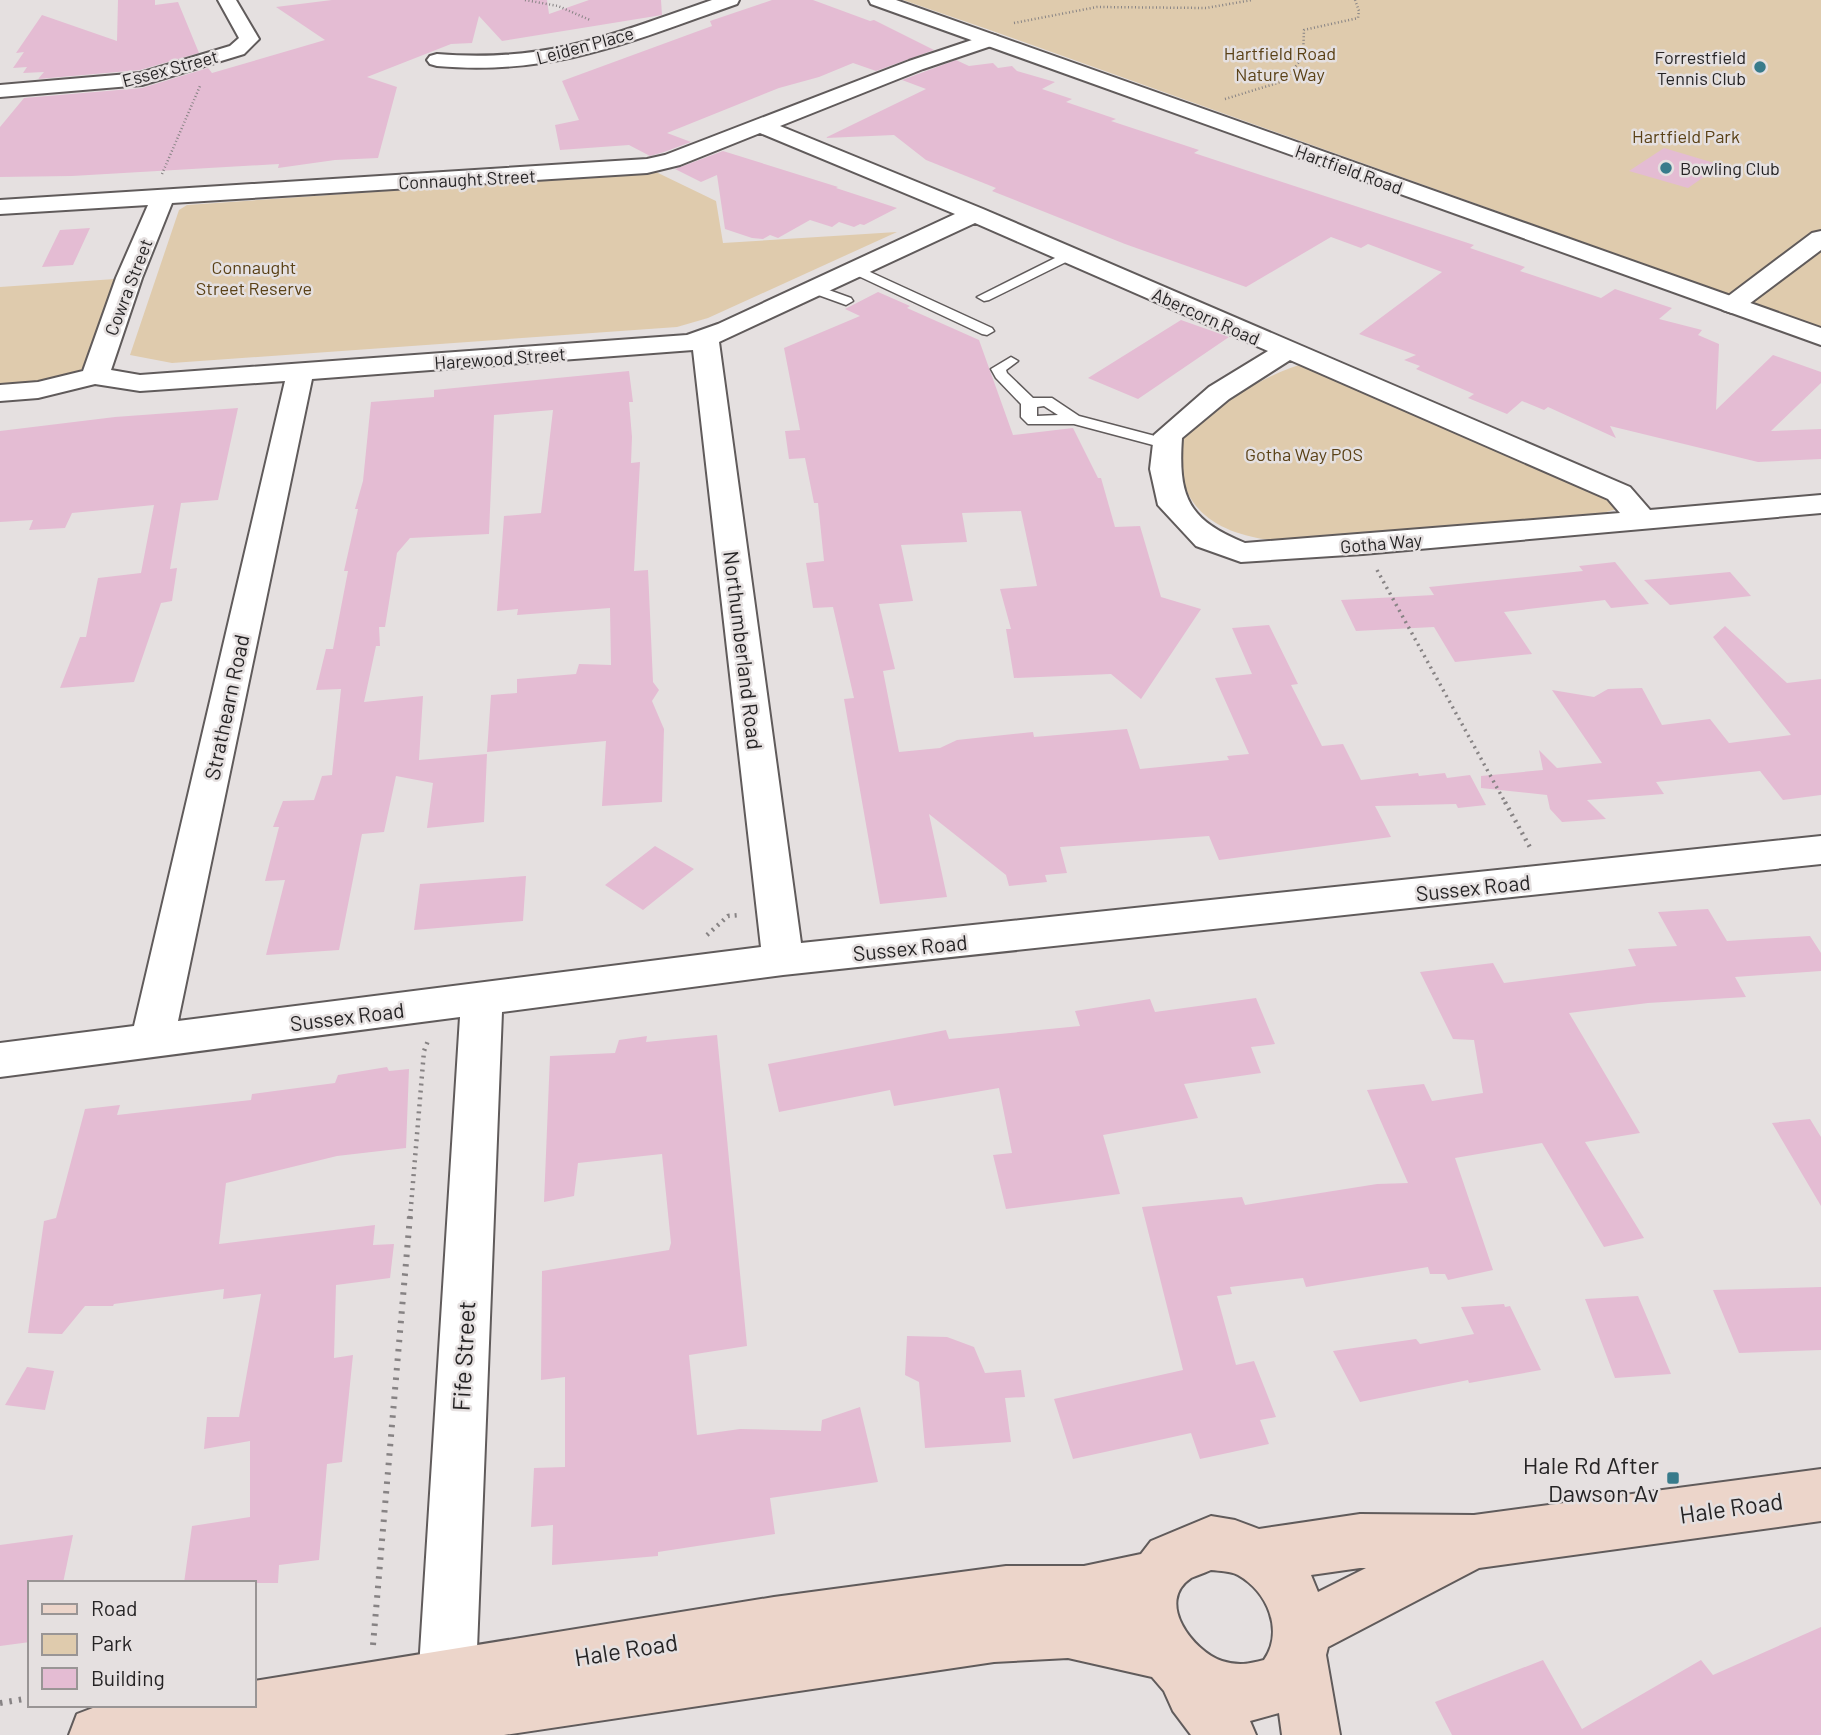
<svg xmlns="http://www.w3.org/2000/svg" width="1821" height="1735" viewBox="0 0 1821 1735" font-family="Barlow,sans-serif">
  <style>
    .green { fill: #dfcbad }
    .building { fill: #e4bcd3 }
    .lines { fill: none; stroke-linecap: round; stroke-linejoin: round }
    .service-casing { stroke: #605b5b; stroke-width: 3 }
    .minor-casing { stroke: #605b5b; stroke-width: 4 }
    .tertiary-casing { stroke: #605b5b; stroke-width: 4 }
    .secondary-casing { stroke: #605b5b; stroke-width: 4 }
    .path-far3 { stroke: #878384; stroke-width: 2.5; stroke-dasharray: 1 2.5; stroke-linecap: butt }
    .path-far2 { stroke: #878384; stroke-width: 3.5; stroke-dasharray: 2 4.5; stroke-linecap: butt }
    .path-far1 { stroke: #878384; stroke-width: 4.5; stroke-dasharray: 2 5; stroke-linecap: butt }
    .path { stroke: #878384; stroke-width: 6; stroke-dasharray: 2.5 7; stroke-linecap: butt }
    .service { fill: #fff; fill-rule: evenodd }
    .minor { fill: #fff; fill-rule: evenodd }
    .tertiary { fill: #fff; fill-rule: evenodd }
    .secondary { fill: #ecd5ca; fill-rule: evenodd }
    .poi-dot { fill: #387b8b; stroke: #e5e0e0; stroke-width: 2.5 }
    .labels { text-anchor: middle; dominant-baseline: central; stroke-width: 5; stroke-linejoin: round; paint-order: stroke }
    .far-street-label { font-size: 18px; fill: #262425; stroke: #e5e0e0 }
    .far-park-label { font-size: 18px; fill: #5a4116; stroke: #e5e0e0 }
    .far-poi-label { font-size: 18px; fill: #262425; stroke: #e5e0e0; text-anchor: end }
    .street-label { font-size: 21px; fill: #262425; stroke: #e5e0e0 }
    .near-street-label { font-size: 24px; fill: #262425; stroke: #e5e0e0 }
    .near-poi-label { font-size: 24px; fill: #262425; stroke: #e5e0e0; text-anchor: end }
  </style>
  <rect width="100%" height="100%" fill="#e5e0e0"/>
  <path class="green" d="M903,0h918v327l-834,-298z
    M656,172l60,29 7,42 174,-11 -189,86 -31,9 -505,36 -42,-8 49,-145 8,-5z
    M129,278l-34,98 -95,17v-106z
    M1300,365l12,1 301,130 7,12 -17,5 -321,28c-45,-3 -93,-19 -101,-70 -2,-13 -3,-24 5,-36 15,-24 86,-63 114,-70z"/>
  <path class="building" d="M118,0h37v5l23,-3 21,51 -59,17 -102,9 6,-7 -21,1 4,-6 -14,1 11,-16 -8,1 26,-38 75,26z
    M332,0h215l2,14 40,-14h72l1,15 -160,26 -23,-25 -7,27 -21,1 -84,33 30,10 -19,71 -43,2 -57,8 1,-4 -207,12 -72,1v-50l24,-29 118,-10 66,-20 4,5 113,-33 -49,-33z
    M772,0h41l57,21 4,-1 60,30 -58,21 -23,-8 -34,14 -40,11 -112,45 24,9 -27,10 -14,4 -21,-11 -69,5 -5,-25 24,-5 -17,-39 150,-55 -2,-5z
    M956,60l13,6 24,-3 5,5 14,-2 5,5 38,11 -13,7 30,10 -6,3 50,17 -5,2 88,29 -5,3 280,92 -4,3 55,19 -5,4 81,27 14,-9 57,19 -13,11 43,11 -4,5 21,9 -3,66 57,-55 48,17v11l-50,48 50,-2v30l-63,3 -148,-36 6,12 -68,-31 -4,3 -22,-9 -15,13 -39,-16 6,-4 -58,-25 4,-3 -16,-6 12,-5 -57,-21 83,-62 -74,-28 -7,4 -30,-11 -85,50 -121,-43 -133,-53 4,-3 -70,-28 -32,-25 -69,3 101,-49 -24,-9z
    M1664,148l57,17 -33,23 -59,-17z
    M723,151l115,36 -2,1 61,20 -33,17 -4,-1 -6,3 -15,-5 -7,5 -22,-7 -32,18 -8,-3 -7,4 -11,-1 -27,-9 -8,-54 -16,7 -26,-13z
    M90,228l-17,37 -31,2 18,-37z
    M878,292l32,14 -3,2 72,32 34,95 60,-7 25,50h3l14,49 25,-1 21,71 40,12 -60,90 -30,-25 -97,4 -8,-49h5l-11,-40 37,-3 -16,-75 -59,2 5,29 -66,3 12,56 -34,3 16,65 -12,2 16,81 41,-4 17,-8 76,-8 1,5 93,-8 13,40 89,-9 -2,-4 22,-2 -34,-76 37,-4 -20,-46 37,-3 29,59 -7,1 31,61 21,-2 18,36 57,-7 1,3 26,-3 2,5 23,-3 16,30 -28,3 -2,-4 -81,2 16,31 -172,23 -10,-24 -149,11 7,26 -22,2 2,7 -38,4 -3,-11 -77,-61 18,83 -67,7 -36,-205 10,-1 -21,-91 -20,1 -7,-45 18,-2 -6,-58h-4l-9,-45 -16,1 -4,-28 15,-1 -16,-82 76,-32 -15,-7z
    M1181,320l48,17 -91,62 -50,-21z
    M629,371l4,31h-4l3,35 -1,26 9,-1 -6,109 14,-1 5,112 6,8 -7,11 12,28 -2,73 -60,4 4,-65 -119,11 4,-57 26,-2v-14l59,-5 3,-10 32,1 -1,-57 -93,7 1,-6 -21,2 7,-95 37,-3 12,-103 -59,5 -5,119 -79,4 -13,15 -12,74h-6l1,19h-4l-12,56 59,-6 -4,64 68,-6 -3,68 -57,6 6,-45 -37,-7 -12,56 -22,2 -23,116 -73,5 19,-75 -20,1 14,-54h-6l10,-26 31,-1 8,-24 10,-1 9,-86 -25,1 10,-41h7l15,-78h-4l14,-62h-3l8,-28 8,-79 63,-5v-7z
    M238,408l-20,92 -37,3 -11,66 7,-1 -5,33 -11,2 -27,79 -74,6 20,-51h6l12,-59 43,-5 13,-68 -82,8 -7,15 -36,2 4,-10 -33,2v-91l115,-14z
    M1615,562l34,42 -38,4 -6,-8 -101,12 28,42 -77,8 -21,-35 -78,4 -15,-31 93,-5 -5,-8 154,-16 -4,-5z
    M1730,572l21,24 -81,9 -26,-25z
    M1725,626l62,57 34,-4v116l-38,5 -23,-29 -104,11 8,12 -77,6 19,19 -44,3 -12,-13 -3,-14 -66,-7v-12l62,-6 -4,-20 18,18 45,-5 -50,-73 42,7 14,-8 34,-1 20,37 48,-6 19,24 62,-8 -78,-98z
    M655,846l39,23 -51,41 -38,-25z
    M526,876l-3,45 -109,9 6,-46z
    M1708,909l19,32 83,-5 11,17v18l-86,6 11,20 -98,6 -79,10 71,120 -55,9 59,96 -40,9 -62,-104 -87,15 38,112 -45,10 -3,-6h-15l-2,-7 -122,20 -3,-9 -73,9 2,7 -15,2 19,69 18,-4 22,56 -16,3 9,24 -69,15 -9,-26 -118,26 -19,-60 129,-29 -41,-163 100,-10 3,8 132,-21 31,-1 -41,-93 57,-6 8,17 51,-8 -9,-53 -21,-1 -33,-67 73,-9 11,20 132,-17 -8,-17 49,-3 -19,-34z
    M1256,998l19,46 -24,3 10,26 -77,11 14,34 -95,17 17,59 -114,15 -13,-54 19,-2 -13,-65 -105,18 -4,-16 -111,22 -11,-48 178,-34 3,9 131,-13 -5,-15 75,-12 5,13z
    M717,1035l30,311 -58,9 8,80 43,-6 81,2 1,-11 38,-13 18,75 -108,16 5,36 -117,18v4l-106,9 1,-40 -22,2 3,-59 31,-1v-90l-24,3 1,-109 127,-21 2,-7 -9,-89 -84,9 -4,33 -30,6 6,-146 65,-3 4,-13 28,-4 -1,6z
    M387,1067l2,4 20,-2 -3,79 -69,8 -111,27 -7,61 156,-19 -2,20 21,-1 -4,34 -54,7 -2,73 19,-3 -11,107 -15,2 -8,96 -40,5 -1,18h-94l8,-57 58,-9v-76l-46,8 3,-32h32l22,-123 -38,5 1,-10 -110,15 -1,2h-28l-23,28 -34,-1 16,-112 12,-3 29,-109 35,-4 -3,10 134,-15 1,-6 83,-11 3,-8z
    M1810,1119l11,18v69l-49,-83z
    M1821,1287v63l-82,3 -26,-63z
    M1638,1296l33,78 -56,4 -30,-79z
    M1504,1304l1,3 5,-1 31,64 -72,13 -1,-3 -108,22 -27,-51 83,-12 4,5 54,-10 -13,-27z
    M907,1336l40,1 27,10 11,26 36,-3 4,27 -20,1 6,44 -86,6 -6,-66 -14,-7z
    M27,1367l27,4 -9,39 -40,-5z
    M73,1535l-10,48h-33v59l-30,4v-101z
    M1821,1627v108h-369l-17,-33 108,-42 39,69 119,-69 12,15z"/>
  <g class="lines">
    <g class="service-casing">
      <path id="service" d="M1069,251l7,4 -2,3 -85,42 -5,1 -7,-4z
        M857,266l135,62 2,3 -7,4 -5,-1 -130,-61 -2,-3z
        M815,285l36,13 2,3 -7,4 -36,-13v-6z
        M1011,357l7,4 -12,9 1,3 26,25h19l27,18 95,25 2,3 -8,5 -94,-25h-46l-7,-7v-13l-25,-26 -5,-9zM1044,406l14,9 -21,1v-9z"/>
    </g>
    <g class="minor-casing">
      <path id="minor" d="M218,0h18l23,39 -15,15 -102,31 -142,12v-12l140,-12 90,-27 9,-8z
        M712,0h27l-2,4c-108,38 -183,72 -300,62l-7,-2 -3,-4 3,-4 7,-2c110,9 174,-19 275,-54z
        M990,34l7,2 3,4 -3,4 -74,25 -143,57 203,83 647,278 20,23 171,-15v18l-458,41 -122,8 -45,-16 -38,-41 -8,-36 4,-34 55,-48 59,-36 -293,-128 -256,119 82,601 1020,-107v28l-1038,111 -281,37 -27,688 -9,20 -20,9 -20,-9 -9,-20 43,-683 -460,60v-34l134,-17 151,-645 -145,10 -45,-7 -57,14 -38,3v-16l38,-3 45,-11 33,-93 32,-73 -148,9v-14l647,-41 18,-4 244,-94zM760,133l195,81 -237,110 -31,11 -547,40 -29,-5 31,-92 30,-75 475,-30 33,-8zM693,350l68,597 -583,74 134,-642zM1290,360l318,139 12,14 -375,30c-57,-23 -67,-46 -63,-105l47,-39z
        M1821,231v19l-80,60 -9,3 -9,-3 -4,-5 4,-5 89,-67z"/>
    </g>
    <g class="tertiary-casing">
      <path id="tertiary" d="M869,0h27l925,328v17l-950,-341z"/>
    </g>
    <g class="secondary-casing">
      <path id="secondary" d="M1821,1469v52l-342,47 -151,79 -2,8 14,80h-58l-3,-22 -29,8 6,14h-65l-18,-24 -9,-20 -12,-14 -84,-19 -74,4 -490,73h-435l8,-21 21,-8 156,-1v-24l520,-84 232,-31h78l57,-12 10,-13 60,-25 24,4 24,9 101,-15 114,1zM1366,1568l-48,24 -7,-17 49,-7zM1211,1570c9,1 20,1 27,5 30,17 46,56 26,85 -14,4 -27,6 -42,1 -29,-10 -67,-59 -31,-83 6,-3 14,-5 20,-8z"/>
    </g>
    <path class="path-far3" d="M525,0l33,6 32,14
      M1014,23l83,-16 109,1 46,-8
      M1225,99l59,-18 19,-24 1,-27 54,-12 1,-7 -4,-11
      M162,174l38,-88"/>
    <path class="path-far2" d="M1377,570l129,234"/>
    <path class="path-far1" d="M1505,802l27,49
      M707,935l21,-19 11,-1
      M410,1218l14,-167 5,-13"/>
    <path class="path" d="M373,1645l37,-429
      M0,1703l30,-5"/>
    <use href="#service" class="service"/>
    <use href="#minor" class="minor"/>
    <use href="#tertiary" class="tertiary"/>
    <use href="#secondary" class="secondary"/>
  </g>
  <g class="poi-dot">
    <circle cx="1760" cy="67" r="7"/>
    <circle cx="1666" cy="168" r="7"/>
    <rect x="1666" y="1471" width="14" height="14" rx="3.5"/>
  </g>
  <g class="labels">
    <g class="far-street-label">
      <text transform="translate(585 45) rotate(-15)">Leiden Place</text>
      <text transform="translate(170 68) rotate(-15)">Essex Street</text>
      <text transform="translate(1349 169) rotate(20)">Hartfield Road</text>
      <text transform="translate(467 179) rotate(-3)">Connaught Street</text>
      <text transform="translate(128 287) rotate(-69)">Cowra Street</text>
      <text transform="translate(1206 316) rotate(24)">Abercorn Road</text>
      <text transform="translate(500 358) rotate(-4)">Harewood Street</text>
      <text transform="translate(1381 543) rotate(-5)">Gotha Way</text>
    </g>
    <g class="far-park-label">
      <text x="1280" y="53">Hartfield Road<tspan x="1280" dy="21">Nature Way</tspan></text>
      <text x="1686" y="136">Hartfield Park</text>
      <text x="254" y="267">Connaught<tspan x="254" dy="21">Street Reserve</tspan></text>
      <text x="1304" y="454">Gotha Way POS</text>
    </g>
    <g class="far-poi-label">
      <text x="1746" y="57">Forrestfield<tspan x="1746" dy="21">Tennis Club</tspan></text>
      <text x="1680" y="168" text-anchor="start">Bowling Club</text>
    </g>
    <g class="street-label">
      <text transform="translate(744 650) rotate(83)">Northumberland Road</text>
      <text transform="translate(226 707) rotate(-78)">Strathearn Road</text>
      <text transform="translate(1473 887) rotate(-6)">Sussex Road</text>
      <text transform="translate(910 947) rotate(-6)">Sussex Road</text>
      <text transform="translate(347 1016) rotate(-7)">Sussex Road</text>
    </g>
    <g class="near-street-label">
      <text transform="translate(463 1356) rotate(-87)">Fife Street</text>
      <text transform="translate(1731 1507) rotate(-8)">Hale Road</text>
      <text transform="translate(626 1649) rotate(-9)">Hale Road</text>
    </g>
    <g class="near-poi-label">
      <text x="1659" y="1464">Hale Rd After<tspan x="1659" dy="28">Dawson Av</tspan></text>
    </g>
  </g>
  <rect x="28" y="1581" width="228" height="126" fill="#e5e0e0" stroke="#999595" stroke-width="2"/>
  <rect x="42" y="1604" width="35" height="10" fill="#ecd5ca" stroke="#999595" stroke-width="2"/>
  <text x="91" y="1616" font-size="21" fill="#262425">Road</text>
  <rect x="42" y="1634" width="35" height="21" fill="#dfcbad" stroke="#999595" stroke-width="2"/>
  <text x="91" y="1651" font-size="21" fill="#262425">Park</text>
  <rect x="42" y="1668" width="35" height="21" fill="#e4bcd3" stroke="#999595" stroke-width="2"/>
  <text x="91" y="1686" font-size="21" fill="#262425">Building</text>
</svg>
